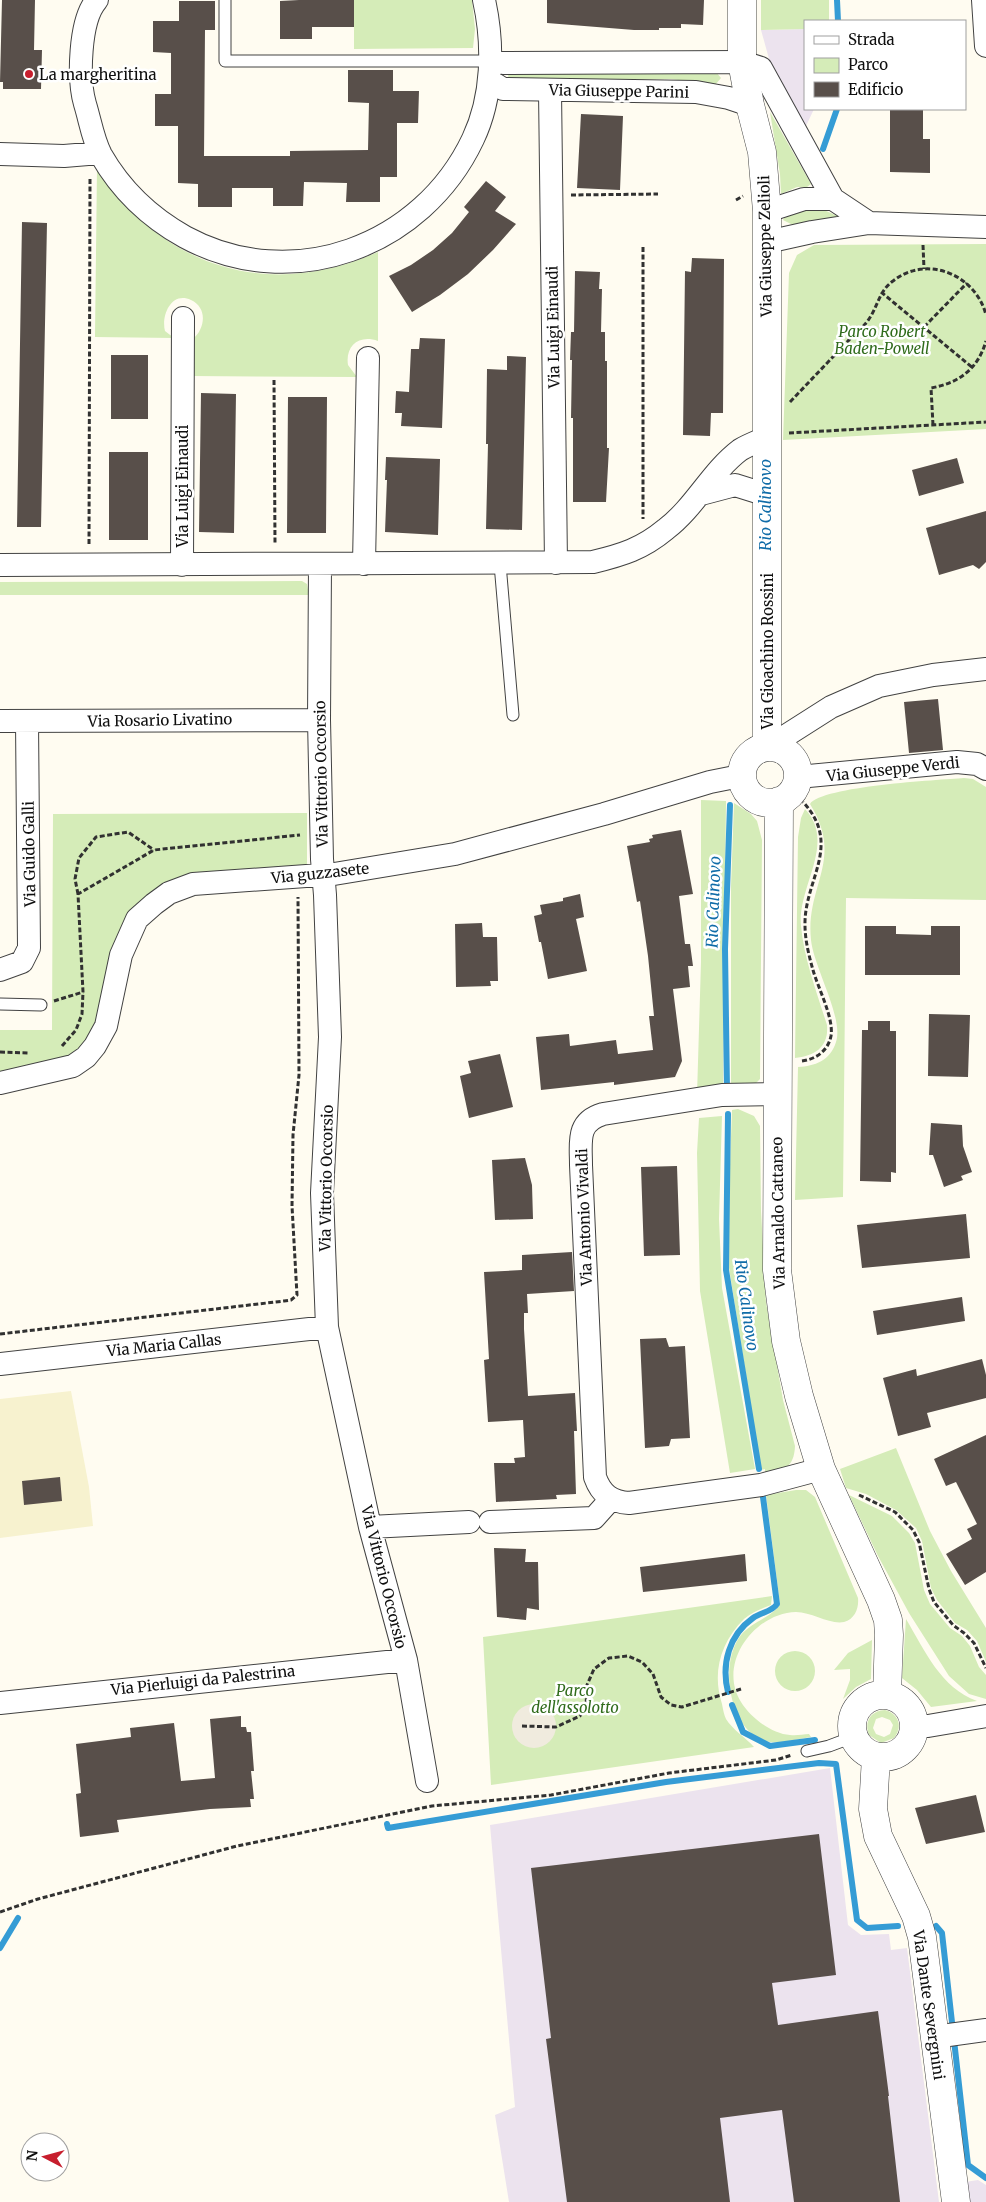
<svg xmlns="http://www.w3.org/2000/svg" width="986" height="2202" viewBox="0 0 986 2202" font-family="Merriweather,serif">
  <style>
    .industrial { fill: #ece3ee }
    .farmland { fill: #f7f2cf }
    .green { fill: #d5ecb8; fill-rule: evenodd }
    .plaza { fill: #f0ebde }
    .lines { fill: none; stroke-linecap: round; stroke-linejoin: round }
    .stream { stroke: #359cd5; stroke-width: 6 }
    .building { fill: #584f4a }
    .service-casing { stroke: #424242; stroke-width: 13 }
    .minor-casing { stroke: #424242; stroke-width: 24 }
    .tertiary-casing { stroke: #424242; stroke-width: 29 }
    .path { stroke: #313131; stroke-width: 3; stroke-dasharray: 5 2.5; stroke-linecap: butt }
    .service { stroke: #fff; stroke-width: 11 }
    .minor { stroke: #fff; stroke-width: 22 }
    .tertiary { stroke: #fff; stroke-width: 28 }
    .poi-dot { fill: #c71e2d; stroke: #fff; stroke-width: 2 }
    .labels { text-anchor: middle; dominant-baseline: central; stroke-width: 5; stroke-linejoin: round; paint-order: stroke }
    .poi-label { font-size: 15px; fill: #0f0f0f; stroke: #fff; text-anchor: start }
    .street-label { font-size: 15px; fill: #0f0f0f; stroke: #fff }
    .park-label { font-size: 15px; font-style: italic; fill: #2f6b1b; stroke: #fff }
    .water-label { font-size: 16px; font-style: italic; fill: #106ca8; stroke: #fff }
  </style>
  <rect width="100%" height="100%" fill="#fffcf1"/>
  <path class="industrial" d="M805,29v80h9l-8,17 -35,-60 -10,-36z
    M830,1768l18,157 13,10 28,-1 2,16 16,-2 32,254h-430l-14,-87 20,-8 -25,-282z
    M978,2180l8,5v17h-19l-2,-20z"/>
  <path class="farmland" d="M71,1391l18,96 4,39 -93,12v-139z"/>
  <path class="green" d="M354,0h118l3,29 -2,19 -119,1z
    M761,0h68v21h-24v8l-44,1z
    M716,72l5,6 -6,7 -44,-6 -160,1 -3,-4 1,-3z
    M770,112l41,72 -4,3h-10l-16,7 -1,-20z
    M97,168c66,100 171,133 281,84v89c-19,-7 -33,5 -30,24l9,12 -166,-1 2,-37c12,-10 15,-31 -2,-39 -20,-9 -30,16 -26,31l9,7 -79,-1z
    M817,207l32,14 -56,4 -10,-5c6,-12 23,-11 34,-13z
    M986,244v185l-203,11 6,-167 8,-18 17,-10z
    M302,581l5,3 2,11h-309v-13z
    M964,778l9,1 13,8v113l-140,-2 -3,299 -48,3 3,-133c17,-1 32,-6 38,-25 8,-24 -22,-74 -25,-102 -6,-55 34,-80 -1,-136 12,-18 128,-24 154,-26z
    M701,800l25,1 -3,290 -26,4 4,-133z
    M734,803l17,11 6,7 5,19 -2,239 -6,6 -23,4v-203z
    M805,809c32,34 -8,78 -4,117 3,33 16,67 26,99 2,22 -12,31 -32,33l3,-221 3,-19z
    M307,813v53l-150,24 -72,160 -33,13 -52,12v-45h52l1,-216z
    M738,1109l16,7 6,10 1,85 5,91 17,98 12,46c-1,22 -11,24 -30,28v-5l-4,1 -32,-202 -1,-49 4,-109z
    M722,1116l-3,103 3,69 33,181 -25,4 -30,-182 -3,-138 2,-35z
    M896,1448l34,83 21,40 35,57v34l-9,-21 -10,-11 -12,-7 -18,-23 -6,-12 -9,-47 -6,-13 -20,-18 -30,-16 -20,-6 -6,-19z
    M796,1490h10l9,7 43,101c1,10 -3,21 -14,24 -14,3 -32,-10 -48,-10 -42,1 -79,52 -55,90 10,16 31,32 49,33 7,1 13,-1 19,-1l2,3c-14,2 -32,8 -46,4 -37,-12 -46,-79 -24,-106 10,-13 33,-19 39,-31l-14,-109z
    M849,1495l43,21 17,17 6,10 9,47 6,14 20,24 12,8 8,10 9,21 7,8v24l-17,-5 -20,-18 -40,-63 -31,-57z
    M772,1596l-1,9c-10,4 -19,7 -27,14 -24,24 -32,54 -22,85 1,5 2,11 4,15 6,10 20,19 28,28l-263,38 -8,-148z
    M906,1619c19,32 35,69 71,82l-46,6 -14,-17 -15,-12z
    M872,1640l-1,39 -15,8 -13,12 7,-19v-11l-16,1 14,-17z
    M775 1671a20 20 0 1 1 40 0a20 20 0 1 1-40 0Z
    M885,1710c14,4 18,17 9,28l-13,5 -12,-8c-5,-13 1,-24 16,-25zM882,1717l8,3 3,5 -3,9 -6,3 -8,-3 -3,-6 3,-9z"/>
  <path class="plaza" d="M512 1726a22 22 0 1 1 44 0a22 22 0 1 1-44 0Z"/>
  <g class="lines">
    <path class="stream" d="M837,0l1,21
      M823,149l14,-40
      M727,1090l-2,-141 5,-144
      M728,1114l-2,156 33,199
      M728,1692c-7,-28 1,-57 25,-74 8,-6 19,-6 24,-14l-14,-107
      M732,1705l11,27 27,14 45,-6
      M387,1824l1,4 278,-46 153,-19 17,1 21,156 10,8 31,-2
      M936,1926l6,7 26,232 18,13
      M0,1948l18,-30"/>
  </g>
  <path class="building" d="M2,0h33l-1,50h8l-1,39h-38v-7h-3z
    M299,0h55v27h-42v12h-32v-38z
    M547,0h157l-1,25 -22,-1v4h-22v2h-25l-87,-7z
    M179,1h36v29h-10l-1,126h86v-5l78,-1 1,-47 -21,-1v-32h45v21h26l-1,32h-21v54h-17v25h-34l1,-19 -43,-1 -1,24h-30v-18h-41v19h-34v-23l-20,-1v-57h-23v-32h16v-41l-18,-1v-31h26z
    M890,109h33v30h7v34l-40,-1z
    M581,114l42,2 -3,74 -43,-2z
    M486,181l20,16 -11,14 21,13 -23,26 -25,24 -28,21 -28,17 -23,-36 22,-11 22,-15 19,-17 17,-21 -5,-5z
    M22,222l25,1 -6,304h-24z
    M692,258l32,1 -1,154h-12l-1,23 -27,-1 2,-164 6,1z
    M575,271l25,1 -1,17h3l-1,43h4v29h2v87h2l-3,54h-33v-84h-2l1,-58h-2l1,-28h3z
    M420,338l25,1 -3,89 -41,-2 1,-13h-7l1,-22 13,1 2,-43h8z
    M111,355h37v64h-37z
    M507,356l19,1 -4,173 -36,-1 2,-85h-2l1,-75 20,1z
    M201,393l35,1 -2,139 -35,-1z
    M288,397h39l-1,136h-39z
    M109,452h39v88h-39z
    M386,457l54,2 -2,76 -53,-3 2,-52h-2z
    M957,458l7,25 -45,13 -7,-26z
    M986,511v51l-7,7 -6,-4 -34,10 -13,-47z
    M938,699l5,51 -34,3 -5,-51z
    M681,830l12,64 -14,2 6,48h5l3,22h-5l2,21 -17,2 9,72 -7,16 -61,8v-3l-73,8 -5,-53 33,-3 1,12 46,-6 2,14 35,-4 -4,-34h5l-6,-60 -8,-55 -3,1 -10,-56 23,-4 -1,-3 4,-1 -1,-3z
    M580,894l4,23 -8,2 11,52 -39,8 -7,-37h-2l-5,-26 8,-2 -2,-9 23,-4v-3z
    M482,923l1,14h14l1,44h-8l1,5 -35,1 -1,-63z
    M865,926h31v8l35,1v-9h29v49h-95z
    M929,1014l41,1 -2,62 -40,-1z
    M868,1021h22v10h6v142l-5,-1v10l-31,-1 2,-151h6z
    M500,1054l13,53 -44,11 -9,-42 11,-3 -3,-12z
    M931,1123l31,2 1,21 9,26 -11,4 2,4 -19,7 -11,-32h-4z
    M525,1158l7,27 1,34 -38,1 -3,-60z
    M677,1166l3,89 -36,1 -3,-89z
    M966,1214l4,44 -108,10 -5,-43z
    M572,1252l2,39 -47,3 1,19h-4v16l4,67 47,-3 2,38h-3l2,63 -20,1 1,4 -61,3 -2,-39h21l-1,-5 11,-1 -2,-37 -35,2 -4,-62 5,-1 -5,-87 38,-2v-15z
    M962,1297l3,24 -88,14 -4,-24z
    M666,1338l3,9 16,-1 5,92 -19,1 -2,7 -24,2 -5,-109z
    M982,1359l4,16v23l-59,15 4,14 -33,9 -15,-58 33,-9 1,7z
    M986,1435v137l-21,13 -19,-31 26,-15 -5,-10 10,-5 -21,-42 -10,4 -12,-27z
    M60,1477l2,24 -38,4 -2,-24z
    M494,1548l32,1 -1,13h13l1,48 -12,-2 -1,12 -29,-3z
    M745,1554l2,27 -104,11 -3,-25z
    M241,1716v11h5l1,5h4l3,39h-3l3,28h-4l1,8 -41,2 -93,11 2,12 -39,5 -4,-43 5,-1 -5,-49 55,-7 -1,-9 44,-5 7,58 34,-3 -5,-59z
    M976,1795l9,37 -59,12 -11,-36z
    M819,1834l17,141 -64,8 6,42 100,-14 11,85h-1l12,106h-106l-12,-92 -62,8 10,84h-163l-21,-163 5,-1 -20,-170z"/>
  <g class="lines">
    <g class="service-casing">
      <path id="service" d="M225,0v61h265
        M500,564l13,151
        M0,1004l41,1
        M807,1751l22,-5 24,-9"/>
    </g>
    <g class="minor-casing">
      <path id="minor" d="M97,0c-18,20 -19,80 -12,104 5,16 8,36 16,51 20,35 50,63 84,82 107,58 237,10 288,-98 20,-42 21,-94 11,-139
        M983,0l3,46
        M490,61l13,2 239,-1 19,6 72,131 36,24
        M489,80l14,9 193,3 33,6 21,7
        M550,91l6,472
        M0,154l64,2 36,-3
        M767,211l37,-12h29
        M767,242l45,-10 57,-9 117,4
        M701,494l34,-9 32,10
        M364,564l4,-206
        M0,565l593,-3c29,-7 49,-13 73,-33 29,-22 45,-57 74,-79 8,-5 19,-9 28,-13
        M182,565l1,-247
        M320,565l-1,155 3,139 3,36 5,142 -8,156 5,134 43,200 36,133 21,121
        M0,721l319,-1
        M780,749l7,-14 44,-28 48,-21 54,-11 53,-6
        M798,777l159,-15 20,2 9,5
        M0,970l22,-8 7,-14 -2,-227
        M0,1083l73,-17 13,-9 9,-11 11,-20 15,-71 16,-36 17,-15 15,-11 24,-9 141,-10 121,-20 149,-40 106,-32 20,-4h12
        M776,1094l-54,1 -119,19c-27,8 -22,28 -22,51l14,312c6,17 16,25 34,26l132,-18 60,-16
        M0,1364l327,-37
        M490,1522l104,-4 17,-19
        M370,1527l99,-5
        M0,1703l406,-43
        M914,1726h14l58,-10
        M934,2037l52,-7"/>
    </g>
    <g class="tertiary-casing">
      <path id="tertiary" d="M742,0v62l8,43 12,47 5,59v536
        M742 775a28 28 0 1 1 56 0a28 28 0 1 1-56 0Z
        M779,801l-2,469 9,71 13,55 22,73 60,131 7,20 1,15 -2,60
        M852 1726a31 31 0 1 1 62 0a31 31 0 1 1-62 0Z
        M876,1757l-3,52 5,27 38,80 6,21 34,265"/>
    </g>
    <path class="path" d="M571,195l87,-1
      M736,200l7,-4
      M923,245l1,24
      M643,247v272
      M881,292l92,76
      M924,327l43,-44
      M274,380l1,164
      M790,402c20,-21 39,-41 58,-61 6,-7 16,-14 21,-22 9,-13 10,-28 24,-38 34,-27 83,-6 93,34
      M933,425l-2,-37c28,-5 47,-19 55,-47
      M789,433l197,-11
      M89,544l1,-366
      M78,894l-3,-15 4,-21 17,-21 32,-5 26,18
      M54,1001l29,-9
      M62,1046l14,-16 6,-16 1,-22 -5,-98 76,-44 146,-15
      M0,1052l29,1
      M802,1061c14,-2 26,-10 29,-25 3,-18 -13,-48 -18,-66 -4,-14 -8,-30 -8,-45 -1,-45 38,-80 -2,-123
      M0,1334l284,-33 7,-1 6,-5 -5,-89 1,-71 6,-60 -1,-178
      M859,1495l36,17 18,18 6,12 10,47 5,13 19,23 11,8 10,10 12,25
      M522,1726l34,1 24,-11 6,-9 1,-22 7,-16 15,-11 19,-2 14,6 11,12 8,23 10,8 11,2 59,-18
      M0,1912l38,-13 199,-53 195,-40 119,-11 118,-22 107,-13 16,-5"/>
    <use href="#service" class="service"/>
    <use href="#minor" class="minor"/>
    <use href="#tertiary" class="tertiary"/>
  </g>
  <circle class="poi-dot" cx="29" cy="74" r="5"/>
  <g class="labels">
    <g class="poi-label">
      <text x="39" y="74">La margheritina</text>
    </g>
    <g class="street-label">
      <text transform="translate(619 91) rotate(1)">Via Giuseppe Parini</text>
      <text transform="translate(765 246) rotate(-91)">Via Giuseppe Zelioli</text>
      <text transform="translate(553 327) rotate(-91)">Via Luigi Einaudi</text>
      <text transform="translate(182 486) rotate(-90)">Via Luigi Einaudi</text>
      <text transform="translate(767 651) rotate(-90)">Via Gioachino Rossini</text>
      <text transform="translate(160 720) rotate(-1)">Via Rosario Livatino</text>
      <text transform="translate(893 769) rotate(-6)">Via Giuseppe Verdi</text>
      <text transform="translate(321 774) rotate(-91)">Via Vittorio Occorsio</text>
      <text transform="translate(29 854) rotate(-91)">Via Guido Galli</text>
      <text transform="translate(320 873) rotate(-6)">Via guzzasete</text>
      <text transform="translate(326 1178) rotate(-89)">Via Vittorio Occorsio</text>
      <text transform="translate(778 1213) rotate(-91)">Via Arnaldo Cattaneo</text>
      <text transform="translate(584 1217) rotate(-92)">Via Antonio Vivaldi</text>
      <text transform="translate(164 1345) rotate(-6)">Via Maria Callas</text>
      <text transform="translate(384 1577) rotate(76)">Via Vittorio Occorsio</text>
      <text transform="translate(203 1680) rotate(-6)">Via Pierluigi da Palestrina</text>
      <text transform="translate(929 2005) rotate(82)">Via Dante Severgnini</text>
    </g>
    <g class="park-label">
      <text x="882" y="331">Parco Robert<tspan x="882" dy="17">Baden-Powell</tspan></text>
      <text x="575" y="1690">Parco<tspan x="575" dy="17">dell'assolotto</tspan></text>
    </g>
    <g class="water-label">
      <text transform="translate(765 505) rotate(-90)">Rio Calinovo</text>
      <text transform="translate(713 902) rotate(-88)">Rio Calinovo</text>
      <text transform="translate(747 1305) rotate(82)">Rio Calinovo</text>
    </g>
  </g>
  <rect x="804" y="20" width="162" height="90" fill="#ffffff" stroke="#9f9f9f"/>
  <rect x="814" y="36" width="25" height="8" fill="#ffffff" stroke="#9f9f9f"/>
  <text x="848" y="45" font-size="15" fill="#0f0f0f">Strada</text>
  <rect x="814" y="58" width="25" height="15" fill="#d5ecb8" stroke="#9f9f9f"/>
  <text x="848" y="70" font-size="15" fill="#0f0f0f">Parco</text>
  <rect x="814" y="82" width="25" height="15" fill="#584f4a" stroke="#9f9f9f"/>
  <text x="848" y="95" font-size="15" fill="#0f0f0f">Edificio</text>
  <g transform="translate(45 2157) rotate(276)"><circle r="24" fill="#ffffff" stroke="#9f9f9f"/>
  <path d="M0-4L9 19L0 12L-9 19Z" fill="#c71e2d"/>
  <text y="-8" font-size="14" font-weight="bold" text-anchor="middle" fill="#0f0f0f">N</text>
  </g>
</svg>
